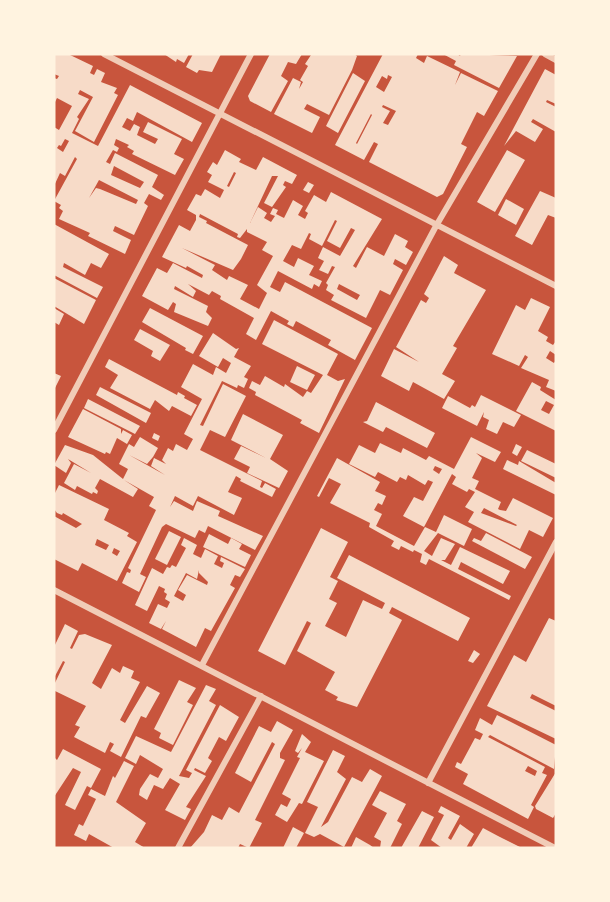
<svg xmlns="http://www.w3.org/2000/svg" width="610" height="902" viewBox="0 0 610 902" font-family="'Roboto Condensed',sans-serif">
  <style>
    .building { fill: #f7dbc8; fill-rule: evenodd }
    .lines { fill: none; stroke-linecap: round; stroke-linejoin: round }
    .minor { stroke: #f1ccb7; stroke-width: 6 }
  </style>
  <rect width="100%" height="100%" fill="#c8553d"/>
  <path class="building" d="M54,54h14l25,12 -3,7 4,2 3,-6 8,4 -4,9 16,6 -3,5 4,2 -24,47 -19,-11 18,-34 -13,-7 -2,4 11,5 -12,18 2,2 -7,14 26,13 32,-61 72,38 -10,19 -55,-30 -4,9 -6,-3 -5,9 8,4 4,-7 6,3 -3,8 18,9 3,-5 -15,-7 5,-10 34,17 -8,15 10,5 -9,16 -43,-21 2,-3 -7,-4 2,-2 -13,-6 -2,6 5,3 -2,4 -4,-2 -7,12 4,2 5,-11 43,22 -6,12 12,8 -3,5 -12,-6 -5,9 4,3 -14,29 -19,-9 -2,5 18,9 -6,14 -37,-18 2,-3 -31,-14 4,-8 -4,-3 2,-3 -7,-4 23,-42 -2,-2 -10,19 -5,-3 -6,13v-59l5,3 13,-24 -15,-8 -3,6v-26l3,1 2,-3 -5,-2zM65,139l4,2 -6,11 -6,-4 2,-3 2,1zM114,166l30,16 -4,6 -29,-13zM99,180l39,20 -2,4 -36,-15 -4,-1 -7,10z
    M164,54h25l-5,9 -7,-4 -1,3z
    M193,54h28l-9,18 -13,-2 -2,3 -11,-6z
    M270,54h32l-6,10 -8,-2 -7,14 7,5 -17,31 -21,-11 -2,-5z
    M354,54l3,2 -5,14 -23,45 -22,-11 -3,5 16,8 -8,16 -38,-19 19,-36 8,4 -2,7 4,-7 -3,-2 8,-14 -3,-2 6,-9z
    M383,54h35l-2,4 8,5 3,-7 33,16 -5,13 6,-12 37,18 -14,25 -7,-4 -16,32 6,3 -24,47 -6,3 -68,-35 9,-18 -4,-2 -10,18 -29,-15zM388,75l4,2 -8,15 -8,-5 6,-11 5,3zM383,105l13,6 -8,14 -5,-2 7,-12 -8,-4zM371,114l1,1 -15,29 -1,-1z
    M443,54h14l3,2 1,-2 56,2 -18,32 -45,-23 2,-4z
    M545,69l11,6v29l-9,-4 -1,2 10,5v25l-23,-13 -2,3 12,7 -8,13 -19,-11 -12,15z
    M353,73l12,8 -27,52 -12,-7z
    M225,150l16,9 -2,3 17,8 7,-13 34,18 -5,9 -7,-3 -2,4 3,2 -14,20 -8,-4 14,-27h-6l-22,47 8,-16 9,6 -3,5 7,4 4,-6 -5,-2 3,-6 5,2 -2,4 8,4 9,-18 10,6 -5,9 7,4 3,-6 -3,-2 9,-16 12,7 5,-10 51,27 -29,47 3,2 11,-21 17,9 11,-22 13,7 -3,6 8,5 -7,13 -11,-6 -2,5 10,6 -13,25 -10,-5 -14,28 -35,-18 3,-5 -8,-5 2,-5 -2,-2 9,-16 -3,-1 -4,8 -9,-4 5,-9 -6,-3 5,-11 17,9 15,-26 -4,-2 -11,20 -13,-7 10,-20 -2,-1 -13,26 -13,-7 2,-5 -2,-1 -8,16 -9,-4 -9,16 11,6 4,-9 16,8 -5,9 13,6 -3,6 -5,-3 -2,5 -34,-18 -8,16 10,5 5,-10 87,46 -17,32 -27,-15 3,-5 -35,-19 -3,6 -6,-3 2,-3 -18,-10 -15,29 -10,-6 8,-16 -34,-19 1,-3 -9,-5 -3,4 -21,-11 8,7 -3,6 -18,-11 -1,3 34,17 -2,6 6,6 -4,8 -34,-14 2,-8 -3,-2 -5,8 -26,-14 15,-28 10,5 6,-10 29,15 1,-3 -16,-9 -1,2 -24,-11 17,-32 11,6 6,-11v-5l-9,-5 9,-16 5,2 4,-7 15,9 4,-8 -16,-8 4,-7 -5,-3 6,-10 4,3zM234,172l2,1 -7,14 -2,-1zM200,214l38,20 -1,3 3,1 7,-9v3l20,10 -5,8 11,6 -16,29 10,8 -8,16 -19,-10 8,-14 -19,-9 -2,4 -15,-10 3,-5 -33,-17 51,22 8,-11 7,-14 -42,-22 1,-2 -8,-4zM339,284l21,11 -3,5 -20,-11z
    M507,150l18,10 -30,52 -18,-10z
    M308,182l6,3 -5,8 -6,-3z
    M540,191l16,7v20l-8,-3 -16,30 -17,-9z
    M506,199l18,10 -8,16 -18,-10z
    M54,224l55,30 -8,14 -10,-5 -6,12 -21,-12 -1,4 40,20 -6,11 -43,-23z
    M444,256l14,9 -4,8 32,17 -33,56 4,2 -15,26 13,7 -11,18 -31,-17 -4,9 -28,-15 13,-27 25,13 -23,-15 25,-47 5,3 3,-5 -5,-4z
    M54,278l42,22 -12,24 -30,-18z
    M531,298l19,9 -12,24 10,6 -2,4 7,4 3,-4v14l-6,-4 -4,7 8,5 2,-3v31l-10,-4 3,-7 -28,-12 7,-11 -3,-2 -6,11 -27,-12 24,-49 9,5z
    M54,308l10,6 -5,11 -5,-3z
    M150,308l53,28 -10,18 -8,-4 1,-2 -44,-26z
    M274,320l64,34 -11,21 11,6 7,-2 -26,54 -19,-10 2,-3 -47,-25 1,-3 -7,-4 3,-7 8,4 5,-9 19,11 1,-3 18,13 4,-6 4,2 12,-18 -61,-31z
    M140,329l30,16 -10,16 -9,-5 2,-5 -19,-11z
    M213,333l23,16 3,-1 -5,9 17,9 -7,11 4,2 -4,9 -6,-3 -1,3 -15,-7 -22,44 3,1 20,-42 23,12 -21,41 -15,-7 -10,20 62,31 -2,6 2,1 3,-5 11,6 -4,8 -32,-16 1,-2 -5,-3 -8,16 14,6 -8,17 -36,-19 -5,10 -18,-10 -5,11 4,-6 19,10 4,-10 23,10 -2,5 45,20 -8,14 -47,-24 -3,7 -6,-3 -4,8 -29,-14 -4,3 -22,47 6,3 -7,15 -17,-9 5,-11 3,1 1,-3 -3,-2 28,-58 -7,-4 5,-9 -30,-17 14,9 -5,8 -33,-18 -5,9 3,3 -1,3 -4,-2 -1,2 -15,-8 -2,4 -11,-7 10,-19 17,9 -23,-14 3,4 -5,10 -12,-8 11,-20 28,10 30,24 5,-10 -9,-5 10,-20 5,3 6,-10 18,11 -5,9 -6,7 -18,-9 36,20 -14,-9 3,-8 12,6 -4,-4 6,-12 5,3 3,-7 11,6 6,-11 -9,-5 18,-35 -21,-12 12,-23 20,11 3,-8 10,6 5,-10 -8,-5 -5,9 -19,-11z
    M109,359l68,36 1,-3 7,4 -1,2 13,7 -6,11 -19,-10 -3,5 -14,-11 -5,9 -40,-21 8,-13 -13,-8z
    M297,366l18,9 -8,15 -17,-8z
    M54,373l7,3 -7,14z
    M532,382l9,5 -1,3 16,10v31l-40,-20zM546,401l8,4 -5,9 -8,-4z
    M100,387l51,26 -5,10 -50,-28z
    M481,395l40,20 -7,12 -11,-5 -6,12 -11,-5 3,-9 -6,-3 1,-5 -7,14 -35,-18 6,-12 22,12 2,-3 3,2z
    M88,399l52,27 -5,8 -51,-26z
    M376,402l59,31 -8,15 -41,-21 -3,5 -20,-10 4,-1z
    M83,409l38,20v5l2,-4 9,5 -5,9 -10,-6 -7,16 -4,-2 -1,2 -37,-17z
    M243,414l40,21 -13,24 18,12 -9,17 -32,-15 3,-6 -16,-8 7,-13 25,12 -35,-18z
    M154,433l6,3 -2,5 -6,-3z
    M471,437l30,15 -6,10 -19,-9 6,5 -10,20 7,3 -4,8 26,13 -3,7 2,1 6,1 7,-13 40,20 -10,19 -14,-7 -9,19 -52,-27 6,-10 -9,-5 10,-15 -6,-3 -2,3 -15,-8 4,-7 -4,-3 -28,53 -21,-11 11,-19 9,4 10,-19 -5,-2 -3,5 -17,-10 -2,5 -6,-3 -3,5 -19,-10 -3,5 -26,-13 10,-19 16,8 5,-10 21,10 2,-5 23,12 3,-4 25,13zM435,466l7,3 -3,5 -6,-4zM484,508l33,17 -1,1 -35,-13z
    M516,444l6,3 -5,9 -5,-3z
    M527,450l29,14v14l-35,-17z
    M337,458l43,24 -5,9 11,5 -4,9 -4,-2 -4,7 8,4 -6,12 38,20 11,-19 11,5 8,-17 28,14 -8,17 -26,-13 -14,18 8,5 9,-18 14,6 -10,16h-4l10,5 9,-18 50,24 -7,13 -42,-22 -3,7 53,27 -2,4 -80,-41 -3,6 -6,-3 2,-8 -8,-4 -1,2 -12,-6 -2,4 -8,-4 3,-5 -25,-14 1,-4 -40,-20 11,-19 -12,-6 -10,19 -2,-1z
    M507,460l11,5 1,-4 37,22v12l-53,-26z
    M59,485l50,24 -5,11 25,13 -2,3 10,6 -20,39 -35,-18 -4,8 -24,-12v-43l22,12 6,-4 -19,-11 -1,2 -5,-2 -3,-4v-14zM97,539l12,6 -3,5 -11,-5zM114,548l6,3 -3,5 -5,-3z
    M321,528l27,14 -18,35 8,4 -9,18 8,4 -12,23 21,11 17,-37 19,9 3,-6 -48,-25 12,-23 121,63 -12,23 -66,-34 -3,6 13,7 -45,87 -21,-7 2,-3 -13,-7 10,-18 -38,-21 14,-28 -4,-2 -22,44 -27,-14z
    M169,531l12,6 -14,28 -12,-6z
    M486,533l46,24 -7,12 -53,-28 2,-3 7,3z
    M209,534l19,10 3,-6 11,6 -3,5 12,6 -6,12 -42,-20z
    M184,538l13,7 -4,9 8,4 4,-9 13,7 -4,8 8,4 2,-5 -4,-2 1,-4 24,12 -5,8 -5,-2 -5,10 5,3 -24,43 -6,-3 -9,19 -34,-18 4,-8 -5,8 -12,-6 9,-19 9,4 3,-6 -5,-3 2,-5 -3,-2 1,-3 -6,-3 -12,25 -12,-6 17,-37 11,6 4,-7 3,1 2,-3 4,2 10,-19 -5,-3zM199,570v3l9,9 -1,3 -20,-10 -9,15 8,5 -3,6 -9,-5 12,-23 11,6z
    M549,618l7,3v85l-24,-12 -2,4 26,13v28l-69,-33 27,-51 12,7z
    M65,624l13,7 -8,17 2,1 7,-14 6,-1 27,11 -20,38 9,6 11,-21 8,5 3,-7 11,5 -3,7 9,4 -20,38 5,3 22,-37 13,7 -14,25 -5,-2 -20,41 -11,-6 4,-7 -4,-2 -5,11 -31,-16 6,-10 -5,-2 11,-19 -31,-15 -1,-6 11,-23 -2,-1 -9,17v-31z
    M474,650l6,4 -7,9 -5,-2z
    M179,680l17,8 -9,14 6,3 -20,40 -14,-7 2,-5 -7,-4z
    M206,685l10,4 -7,12 7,4 -37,71 10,2 3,-5 -6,-3 34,-65 19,12 -13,24 -7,-4 -11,21 4,3 -7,12 -10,-5 -1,2 12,6 -20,31 5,2 -6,11 -20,-10 15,-26 -10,-6 -7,11 -9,-4 -7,15 -8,-5 1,-6 10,-15 8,4 5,-9 -23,-14 -4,9 -11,-6 11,-22 35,16z
    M497,715l59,30 -2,24 -64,-34 -2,2 57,30 -3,6 5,2 -16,30 3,2 -6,12 -65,-35 5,-10 -13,-7 2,-5 4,2 14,-26 5,2 3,-6 -8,-4 5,-12 12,7zM528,766l9,5 -2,5 -10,-5z
    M277,721l16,9 -13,23v5l5,2 -30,60 7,3 -13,25 -9,-4 -2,4h-48l14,-16 8,-17 10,5 7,-13 10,6 36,-69 -3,-2 -21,40 -16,-9 24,-47 12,6z
    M302,734l9,8 -6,10 19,9 -22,43 -3,-1 -12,19 -12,-7 6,-11 6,3 4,-8 -9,-5 18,-36 -3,-1 5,-9 -4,5 -3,-2z
    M63,749l38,20 -10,19 -4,-2 -12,24 -10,-5 16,-33 -8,-4 -19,29v-40l3,3z
    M333,750l12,6 -8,16 9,7 -25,48 7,-5 24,-45 10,5 8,-13 12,7 -38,71 -24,-13 -6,3 -9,-4 13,-26 -11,-5z
    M124,761l10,5 -18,36 30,21 -11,19 10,6h-31l-25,-14 -3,7 -12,-6 5,-11 4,2 13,-27 -8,-4 3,-6 14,7 8,-20 2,2z
    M556,772v41l-3,5 -17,-9 -1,-3z
    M380,791l26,13 -9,17 5,3 -12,24h-10l1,-7 -7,-4 13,-24 -15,-8z
    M441,806l19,10 -12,22 3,2 9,-16 14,10 -8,14h-24l-11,-8 13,-25 -6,-3z
    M422,811l12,6 -16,31h-17z
    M293,827l11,6 -8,15h-13z
    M483,828l15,8 24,12h-51z
    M356,837l14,8 4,3h-23z"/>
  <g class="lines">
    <path class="minor" d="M104,54l452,232
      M545,54l11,6
      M54,430l197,-376
      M54,590l501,258
      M202,665l234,-439 101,-172
      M428,783l128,-241
      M178,848l83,-152"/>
  </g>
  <rect width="610" height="902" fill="none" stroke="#fff3e0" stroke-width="111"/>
</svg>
